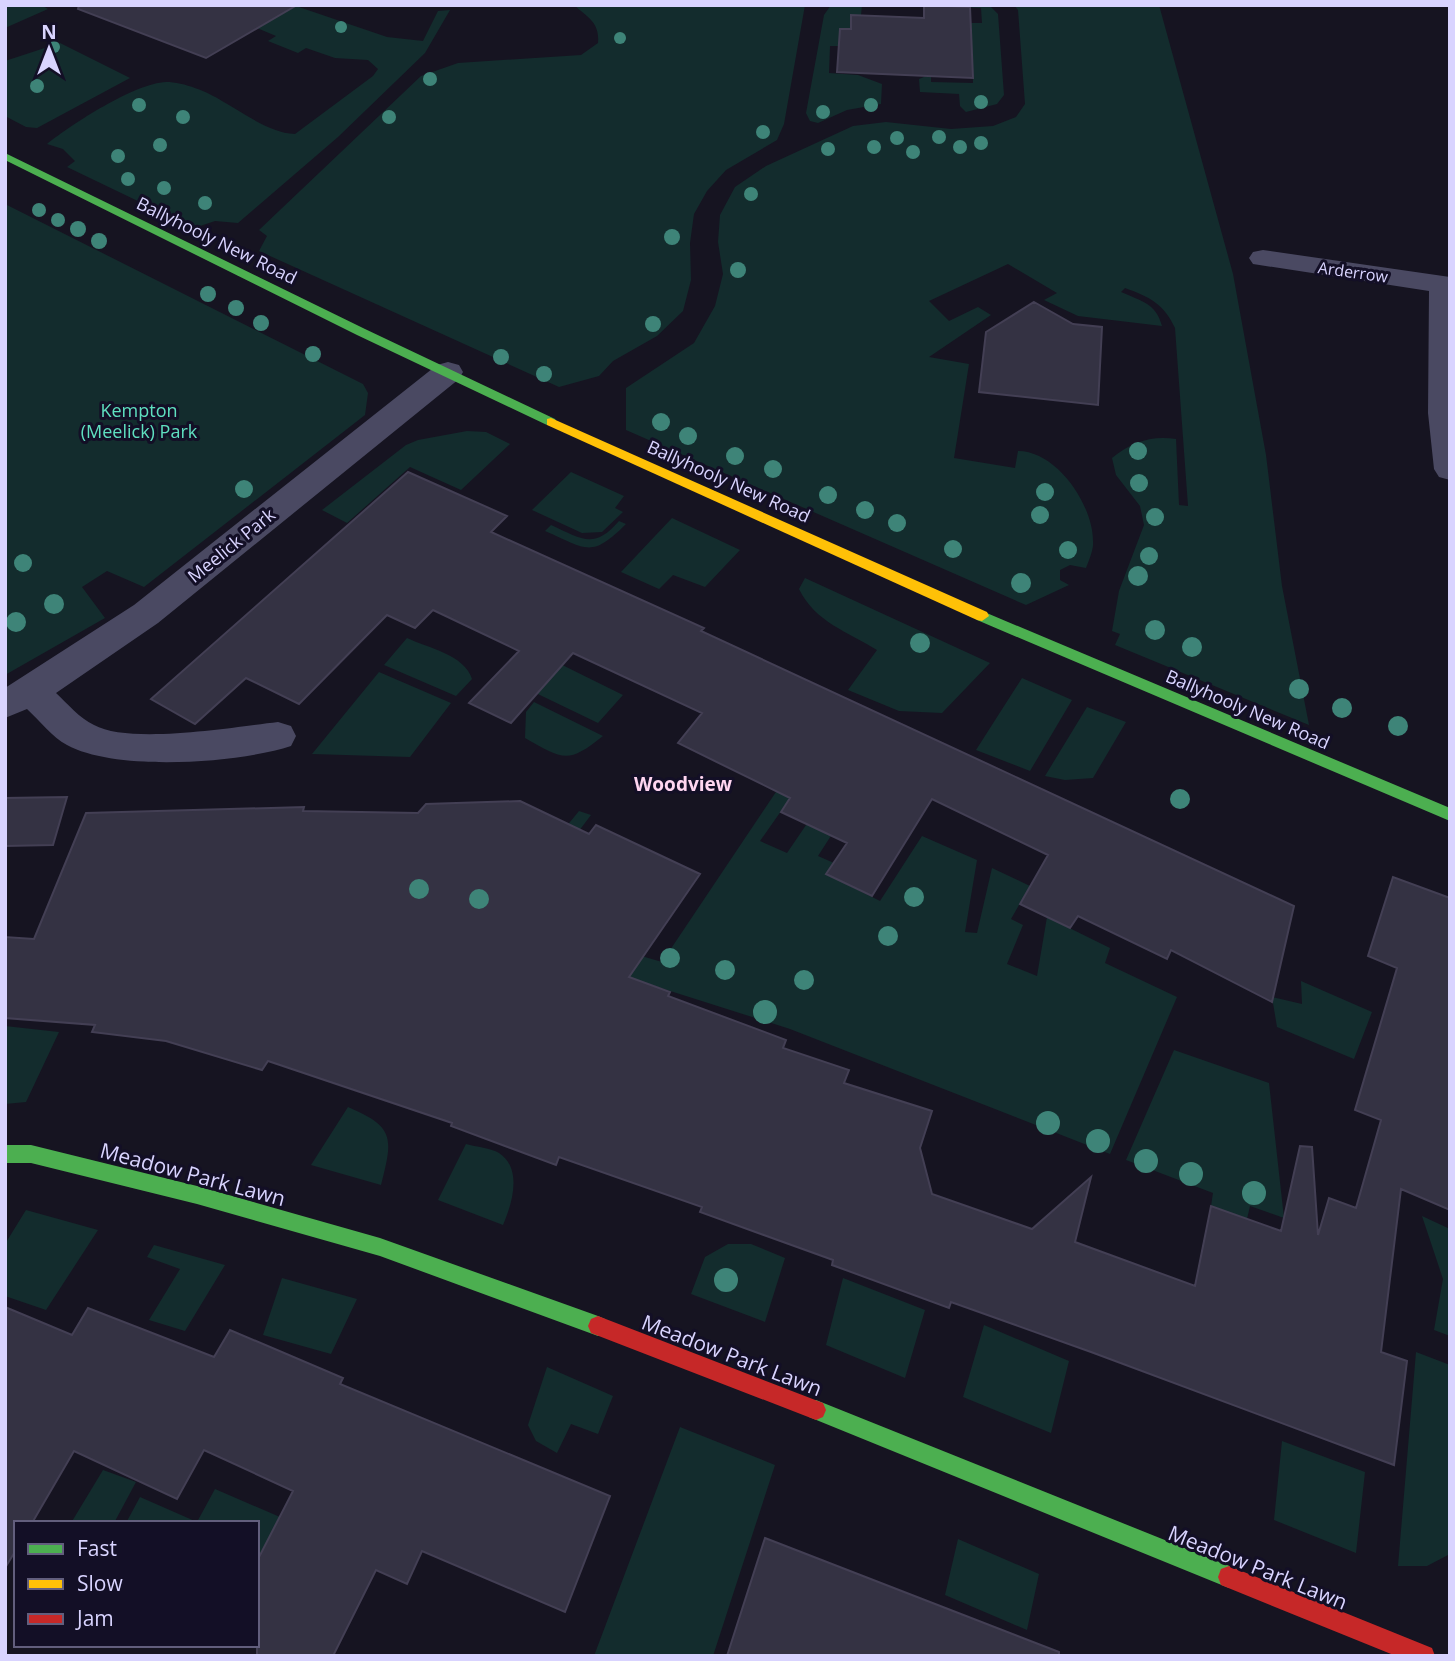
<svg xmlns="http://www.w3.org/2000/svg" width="1455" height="1661" viewBox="0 0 1455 1661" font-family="'Open Sans',sans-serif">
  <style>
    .green { fill: #132c2d }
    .building { fill: #343243; stroke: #433f54; stroke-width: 2 }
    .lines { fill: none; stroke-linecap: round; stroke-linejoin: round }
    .street { fill: #4a4962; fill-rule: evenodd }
    .fast { fill: #4caf50; fill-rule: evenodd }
    .slow { fill: #ffc107; fill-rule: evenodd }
    .jam { fill: #c62828; fill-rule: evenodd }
    .tree { fill: #3e8478 }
    .labels { text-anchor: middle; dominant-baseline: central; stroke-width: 6; stroke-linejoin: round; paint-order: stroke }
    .far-street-label { font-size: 16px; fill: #d9d4ff; stroke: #130f26 }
    .street-label { font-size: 18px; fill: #d9d4ff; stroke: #130f26 }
    .park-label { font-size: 18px; fill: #5fe0c0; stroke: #130f26 }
    .neighbourhood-label { font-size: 19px; font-weight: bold; fill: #ffd6f0; stroke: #130f26 }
    .near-street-label { font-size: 21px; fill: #d9d4ff; stroke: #130f26 }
  </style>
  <rect width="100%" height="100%" fill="#161421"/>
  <path class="green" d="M5,5h36l7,4 -43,19z
    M293,5l94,32 36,4 15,-30 12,-1 -25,43 -87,84 -100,86 -23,-2 -21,7 -127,-61 8,-6 -12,-12 -16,-5c25,-20 88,-61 119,-62 18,0 42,10 56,19 22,12 47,32 73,33l78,-58 5,-7 -10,-9 -33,-2 -29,-10 -8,5 -30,-12 8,-5 -19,-8z
    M574,5h231l-21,119 -7,16 -51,30 -19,21 -13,23 -4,29 1,37 -8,31 -26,25 -44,25 -14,15 -40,11 -300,-136 8,-15 -8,-6 162,-154 37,-13 123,-8 17,-12c2,-21 -11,-26 -24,-38z
    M831,5h31l-1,10h-10v14l-12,17h-9l-1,27 29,2 24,9 -1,20 -34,6 -29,13 -8,-2 -4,-8 18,-98z
    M924,5h65l9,9 6,81 -7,9 -31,8 -6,-6 -1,-12 -39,-2 -1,-13 12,-5v8l42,1 -2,-60h11l-1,-15z
    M1014,5h145l74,269 33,181 16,131 27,139 -194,-80 5,-11 -8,-3 7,-40 25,-66 -4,-19 -24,-31 -4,-17c19,-16 40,-23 64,-19l3,66 9,1 -13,-178c-11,-24 -25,-31 -50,-40l-4,4c20,9 35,11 41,34l-84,-10 -34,-16 13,-7 -49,-29 -79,37 20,20 29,-14 13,8 -62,42 40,7 -15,94 61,10 3,-17c39,0 75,54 75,90 1,8 -4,19 -7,27l-16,-3 -10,5v10l9,5 -43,20 -400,-175v-42l68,-45 21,-37 8,-32 -5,-32 2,-27 15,-28 31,-21 87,-40 33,-4 65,7 42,-3 23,-9 9,-13 -7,-94z
    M60,43l70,35 -93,50 -11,-1 -21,-11v-55z
    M5,204l358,180 5,9 -3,22 -221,172 -37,-16 -25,16 23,31 -100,57z
    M467,431l19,1 24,12 -49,46 -51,-23 -63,56 -25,-13 84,-65 12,-5z
    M571,472l53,24 -9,12 8,4 -21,20 -20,1 -50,-23z
    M672,518l68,32 -35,37 -32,-12 -14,14 -38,-17z
    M619,521l7,3c-35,35 -39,25 -81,7l6,-6c31,14 43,25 68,-4z
    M805,578l185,85 -48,50 -43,-2 -51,-21 29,-40c-29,-18 -62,-28 -78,-61z
    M407,638c21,10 58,17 65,41l-16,17 -72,-31z
    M542,655l81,40 -25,28 -83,-40z
    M379,672l72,31 -41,54 -98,-3z
    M1022,678l50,22 -42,71 -54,-21z
    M534,702l69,34c-36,29 -40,23 -78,2l1,-26z
    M1087,707l39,15 -33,56 -28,2 -20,-4z
    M784,780l9,14 -33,47 27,12 32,-47 24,11 -25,39 16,7 -8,11 54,27 42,-65 55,24 -12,72 12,1 15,-65 38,18 -19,33 12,6 -16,39 30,12 10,-59 63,31 -5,15 72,34 -67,157 -320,-125 -309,-98 98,-120 12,4 -65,86 2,22 134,39z
    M1301,981l71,31 -18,47 -77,-32 -5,-30 30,7z
    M5,1026l54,6 -33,70 -21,2z
    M1174,1050l95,33 15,135 -34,-12 -3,13 -36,-13 2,-13 -87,-33z
    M348,1107c47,20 45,31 33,78l-70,-20z
    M466,1144c10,3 25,4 33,9 24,16 13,51 4,72l-65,-25z
    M26,1210l72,20 -52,80 -41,-14v-52z
    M1422,1216l28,13v107l-16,-6 9,-51z
    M728,1244h23l34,14 -20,64 -74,-28 14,-37z
    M154,1245l71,20 -40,66 -36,-11 31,-51 -33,-12z
    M282,1278l75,21 -26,55 -68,-19z
    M843,1278l82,32 -20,68 -79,-33z
    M984,1325l85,36 -18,72 -88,-36z
    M1416,1352l34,13v189l-23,12h-29z
    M547,1367l66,29 -15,38 -27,-10 -14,29 -21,-12 -8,-16z
    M680,1427l95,38 -62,191h-119z
    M1282,1441l83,31 -9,81 -82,-33z
    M103,1470l33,12 -22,41h-43z
    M215,1489l65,28 -23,44v-38h-131l14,-26 57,25z
    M958,1539l81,35 -12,56 -82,-35z"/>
  <path class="building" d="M79,5h218l-91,53 -128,-49z
    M924,5l46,2 3,71 -136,-6 3,-43h11v-14l73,3z
    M1034,302l39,22 29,3 -4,78 -119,-13 7,-60z
    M408,472l99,44 -16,16 213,96 -3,3 593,275 -22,96 -101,-52 -4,9 -89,-43 -8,12 -50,-24 28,-49 -116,-56 -60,97 -46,-22 21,-31 -66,-31 9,-14 -112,-55 24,-30 -129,-60 -62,70 -42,-20 50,-52 -86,-41 -18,18 -28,-13 -88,89 -53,-26 -51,46 -44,-25z
    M67,797l-14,48 -48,1v-48z
    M520,801l69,33 7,-9 104,49 -71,103 41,15 -2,4 118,44 -3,8 66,22 -5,13 88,28 -12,37 12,46 100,35 59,-52 -16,65 120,44 16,-80 70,25 19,-85 12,1 6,88 11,-37 27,10 25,-88 -26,-10 42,-142 -29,-12 25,-79 57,21v312l-49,-21 -20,163 26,9 -13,104 -303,-113 -140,-50 -2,6 -117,-43 1,-5 -133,-48 2,-5 -143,-50 -3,8 -105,-39 1,-3 -184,-62 -6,9 -96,-29 -74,-9 3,-7 -90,-7v-81l29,2 52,-126 218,-6 -1,4 115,2 8,-9z
    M5,1307l67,28 16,-27 126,49 16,-27 113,48 -3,6 270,112 -45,116 -143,-61 -15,33 -31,-14 -43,86h-76v-95l36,-70 -89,-41 -27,49 -103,-48 -42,72h-16v27l-11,18z
    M765,1538l294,114v4h-332z"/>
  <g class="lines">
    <path class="street" d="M1263,250l187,27v203l-11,-3 -5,-8 -6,-56 1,-122 -176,-27 -4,-6 4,-6z
      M448,362l11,3 4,7 -4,7 -301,244 -102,70c12,11 23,25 38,32 36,20 141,2 184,-3l13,4 5,10 -5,10c-52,17 -175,26 -224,-1 -15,-8 -27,-24 -40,-36l-22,9v-30l129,-83 303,-240z"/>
    <path class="fast" d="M5,153l360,176 190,90 2,3 -2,3h-8l-190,-90 -352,-175z
      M982,611l468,197v13l-473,-201 -2,-4z
      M5,1145h26l166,41 183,52 218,78 7,3 3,7 -3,7 -7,3 -218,-80 -183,-52 -166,-41h-26z
      M816,1400l421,169 3,8 -3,8 -8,3 -420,-171 -3,-7 3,-7z"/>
    <path class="slow" d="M551,418l436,194 2,4 -7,5 -5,-1 -430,-195v-6z"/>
    <path class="jam" d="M598,1316l225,87 3,7 -3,7 -7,3 -225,-87 -3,-7 3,-7z
      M1229,1566l203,82 3,8h-39l-175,-71 -3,-8 3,-8z"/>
  </g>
  <g class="tree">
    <circle cx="341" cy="27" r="6"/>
    <circle cx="620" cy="38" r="6"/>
    <circle cx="54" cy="47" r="6"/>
    <circle cx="430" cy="79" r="7"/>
    <circle cx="37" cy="86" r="7"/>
    <circle cx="981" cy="102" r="7"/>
    <circle cx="139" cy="105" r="7"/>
    <circle cx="871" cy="105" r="7"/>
    <circle cx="823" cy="112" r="7"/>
    <circle cx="183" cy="117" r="7"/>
    <circle cx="389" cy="117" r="7"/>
    <circle cx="763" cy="132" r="7"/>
    <circle cx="939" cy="137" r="7"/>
    <circle cx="897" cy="138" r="7"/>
    <circle cx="981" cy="143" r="7"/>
    <circle cx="160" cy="145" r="7"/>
    <circle cx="874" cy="147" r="7"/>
    <circle cx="960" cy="147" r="7"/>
    <circle cx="828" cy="149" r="7"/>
    <circle cx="913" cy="152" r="7"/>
    <circle cx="118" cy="156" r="7"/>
    <circle cx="128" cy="179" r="7"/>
    <circle cx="164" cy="188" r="7"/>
    <circle cx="751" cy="194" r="7"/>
    <circle cx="205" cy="203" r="7"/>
    <circle cx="39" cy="210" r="7"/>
    <circle cx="58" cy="220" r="7"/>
    <circle cx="78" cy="229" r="8"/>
    <circle cx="672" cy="237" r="8"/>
    <circle cx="99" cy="241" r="8"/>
    <circle cx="738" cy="270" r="8"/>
    <circle cx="208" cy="294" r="8"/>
    <circle cx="236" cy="308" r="8"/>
    <circle cx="261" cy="323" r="8"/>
    <circle cx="653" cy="324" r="8"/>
    <circle cx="313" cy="354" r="8"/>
    <circle cx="501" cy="357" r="8"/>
    <circle cx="544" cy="374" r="8"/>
    <circle cx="661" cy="422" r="9"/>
    <circle cx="688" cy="436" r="9"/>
    <circle cx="1138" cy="451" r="9"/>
    <circle cx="735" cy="456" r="9"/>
    <circle cx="773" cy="469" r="9"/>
    <circle cx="1139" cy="483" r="9"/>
    <circle cx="244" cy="489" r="9"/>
    <circle cx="1045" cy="492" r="9"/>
    <circle cx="828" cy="495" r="9"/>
    <circle cx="865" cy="510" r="9"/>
    <circle cx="1040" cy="515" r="9"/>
    <circle cx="1155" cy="517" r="9"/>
    <circle cx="897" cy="523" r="9"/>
    <circle cx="953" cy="549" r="9"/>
    <circle cx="1068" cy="550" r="9"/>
    <circle cx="1149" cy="556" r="9"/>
    <circle cx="23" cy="563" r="9"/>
    <circle cx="1138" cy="576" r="10"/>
    <circle cx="1021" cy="583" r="10"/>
    <circle cx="54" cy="604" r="10"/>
    <circle cx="16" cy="622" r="10"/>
    <circle cx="1155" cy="630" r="10"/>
    <circle cx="920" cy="643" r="10"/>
    <circle cx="1192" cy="647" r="10"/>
    <circle cx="1299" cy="689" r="10"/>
    <circle cx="1342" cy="708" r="10"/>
    <circle cx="1398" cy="726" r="10"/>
    <circle cx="1180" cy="799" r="10"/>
    <circle cx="419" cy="889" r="10"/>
    <circle cx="914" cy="897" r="10"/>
    <circle cx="479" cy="899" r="10"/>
    <circle cx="888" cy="936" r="10"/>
    <circle cx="670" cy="958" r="10"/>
    <circle cx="725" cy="970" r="10"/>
    <circle cx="804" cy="980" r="10"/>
    <circle cx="765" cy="1012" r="12"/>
    <circle cx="1048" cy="1123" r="12"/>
    <circle cx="1098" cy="1141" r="12"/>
    <circle cx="1146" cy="1161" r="12"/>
    <circle cx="1191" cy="1174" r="12"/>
    <circle cx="1254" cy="1193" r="12"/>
    <circle cx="726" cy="1280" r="12"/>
  </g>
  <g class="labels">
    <g class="far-street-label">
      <text transform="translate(1353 272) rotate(8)">Arderrow</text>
    </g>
    <g class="street-label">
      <text transform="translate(217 240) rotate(26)">Ballyhooly New Road</text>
      <text transform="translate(729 481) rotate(24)">Ballyhooly New Road</text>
      <text transform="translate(231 545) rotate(-39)">Meelick Park</text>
      <text transform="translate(1248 709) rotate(23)">Ballyhooly New Road</text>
    </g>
    <g class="park-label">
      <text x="139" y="410">Kempton<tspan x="139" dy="21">(Meelick) Park</tspan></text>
    </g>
    <g class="neighbourhood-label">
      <text x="683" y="784">Woodview</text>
    </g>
    <g class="near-street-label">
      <text transform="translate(193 1174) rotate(15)">Meadow Park Lawn</text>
      <text transform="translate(732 1355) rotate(21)">Meadow Park Lawn</text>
      <text transform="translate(1258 1567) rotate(22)">Meadow Park Lawn</text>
    </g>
  </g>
  <rect width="1455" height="1661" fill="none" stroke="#d9d4ff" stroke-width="14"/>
  <rect x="14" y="1521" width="245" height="126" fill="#130f26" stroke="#625e7d" stroke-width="2"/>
  <rect x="28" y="1544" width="35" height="10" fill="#4caf50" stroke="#625e7d" stroke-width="2"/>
  <text x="77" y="1556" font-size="21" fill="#d9d4ff">Fast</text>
  <rect x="28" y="1579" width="35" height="10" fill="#ffc107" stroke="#625e7d" stroke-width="2"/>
  <text x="77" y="1591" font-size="21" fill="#d9d4ff">Slow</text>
  <rect x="28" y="1614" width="35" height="10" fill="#c62828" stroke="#625e7d" stroke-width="2"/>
  <text x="77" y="1626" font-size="21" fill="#d9d4ff">Jam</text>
  <g transform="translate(49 49)" stroke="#130f26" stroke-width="5" paint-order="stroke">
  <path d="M0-5L12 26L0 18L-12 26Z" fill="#d9d4ff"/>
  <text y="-10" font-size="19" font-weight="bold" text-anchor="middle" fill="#d9d4ff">N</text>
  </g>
</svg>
